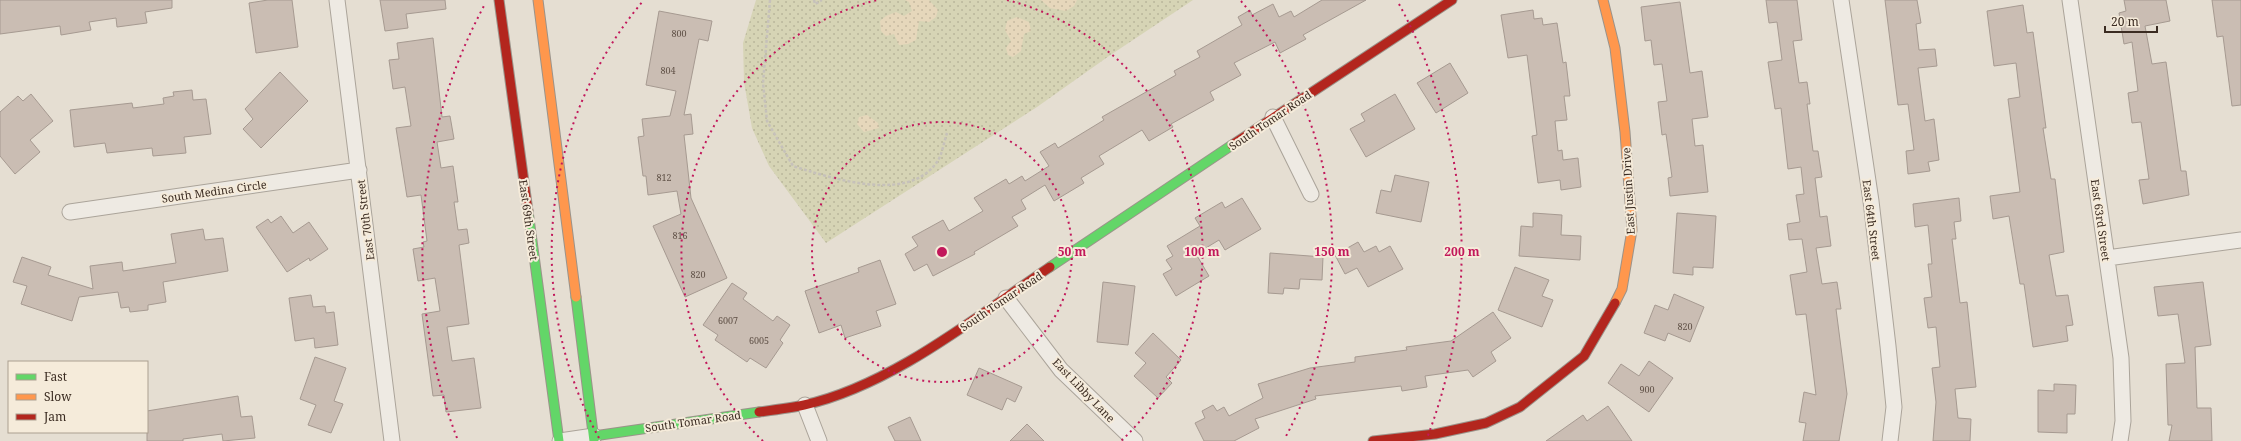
<svg xmlns="http://www.w3.org/2000/svg" width="2241" height="441" viewBox="0 0 2241 441" font-family="'Noto Serif',serif">
  <style>
    .grass { fill: url(#grass-dots) }
    .sand { fill: url(#sand-dots) }
    .building { fill: #cabdb3; stroke: #a69a91 }
    .lines { fill: none; stroke-linecap: round; stroke-linejoin: round }
    .street-casing { stroke: #aba49a; stroke-width: 17 }
    .fast-casing { stroke: #9b938a; stroke-width: 11 }
    .slow-casing { stroke: #9b938a; stroke-width: 11 }
    .jam-casing { stroke: #9b938a; stroke-width: 11 }
    .path { stroke: #c6c1ba; stroke-width: 2.5; stroke-dasharray: 3 2; stroke-linecap: butt }
    .street { stroke: #eeeae3; stroke-width: 15 }
    .fast { stroke: #63d668; stroke-width: 9 }
    .slow { stroke: #ff974d; stroke-width: 9 }
    .jam { stroke: #b3261e; stroke-width: 9 }
    .ring { fill: none; stroke: #c2185b; stroke-width: 2; stroke-dasharray: 2 4 }
    .labels { text-anchor: middle; dominant-baseline: central; stroke-width: 4; stroke-linejoin: round; paint-order: stroke }
    .number-label { font-size: 9px; fill: #5f5046 }
    .street-label { font-size: 11px; fill: #3b2c22; stroke: #f5ebda }
    .centre { fill: #c2185b; stroke: #f5ebda; stroke-width: 2 }
    .ring-label { font-size: 12px; text-anchor: middle; font-weight: bold; fill: #c2185b; stroke: #f5ebda; stroke-width: 4; stroke-linejoin: round; paint-order: stroke }
  </style>
  <defs>
    <pattern id="grass-dots" width="8" height="8" patternUnits="userSpaceOnUse"><rect width="8" height="8" fill="#d6d4b5"/><path d="M2 2h.1M6 6h.1" fill="none" stroke="#b9b69b" stroke-width="1.8" stroke-linecap="round"/></pattern>
    <pattern id="sand-dots" width="8" height="8" patternUnits="userSpaceOnUse"><rect width="8" height="8" fill="#e6d7bb"/><path d="M2 2h.1M6 6h.1" fill="none" stroke="#c6b9a0" stroke-width="1.8" stroke-linecap="round"/></pattern>
  </defs>
  <rect width="100%" height="100%" fill="#e5ded2"/>
  <path class="grass" d="M756,0h437l-84,56 -72,51 -211,136 -57,-77 -17,-38 -8,-46 -1,-39z"/>
  <path class="sand" d="M905,0h24l9,10 -2,7 -7,5 -10,-1 -3,19 -8,4 -9,1 -5,-11 -8,2 -5,-5 -1,-10 6,-5 10,-4 8,4 8,-5 -3,-9z
    M1041,0h36l-3,6 -8,5 -16,-3z
    M1017,17l12,5 2,9 -7,3 -3,17 -8,6 -5,-2 -2,-7 5,-7 -6,-11 2,-9z
    M867,115l11,8 1,5 -15,4 -7,-8 2,-7z"/>
  <path class="building" d="M0,0h172v8l-27,4 2,11 -30,4 -1,-9 -27,4 2,8 -30,5 -1,-9 -60,8z
    M268,0h24l6,47 -42,6 -7,-50z
    M380,0h65l1,9 -40,5 2,14 -23,3z
    M1322,0h44l-63,35 3,4 -26,14 -5,-11 -41,21 7,12 -31,17 4,8 -43,24 2,3 -24,14 -7,-11 -43,26 5,8 -23,14 3,5 -30,18 -9,-16 -24,15 5,9 -14,8 6,9 -44,26 1,2 -42,22 -6,-12 -13,7 -9,-17 13,-8 -6,-9 31,-17 6,11 34,-20 -9,-13 32,-19 3,5 13,-8 3,5 24,-15 -9,-14 15,-9 3,5 46,-28 -2,-3 74,-42 -2,-4 26,-14 -3,-6 45,-26 -4,-8 12,-7 2,5 21,-11 6,13 12,-6 3,6z
    M1766,0h31l5,40 -9,1 6,42 8,-1 3,22h-3l6,47h5l4,26 -7,1 5,39 7,-1 4,30 -15,2 6,36 15,-2 4,27h-5l11,85 -8,47h-36l3,-18 -7,-1 5,-30 12,3 -10,-81 -10,1 -6,-40 17,-3 -5,-33 -13,1 -2,-16 13,-2 -4,-27 8,-1 -3,-27 -13,2 -7,-61 -6,1 -7,-47 14,-2 -5,-38 -8,1z
    M1885,0h32l4,23 -5,1 3,26 16,-1 2,17 -19,2 7,53 9,-2 5,41 -11,2 2,9 -22,3 -2,-23 8,-1 -6,-46 -10,1z
    M2124,0h42l4,21 -25,5 7,38 14,-2 15,109h5l3,24 -46,9 -4,-24 10,-1 -8,-57 -9,1 -4,-30 10,-2 -6,-49 -8,2 -5,-31 7,-2z
    M2212,0h29v105l-9,1 -9,-70 -6,1z
    M1680,2l10,71 12,-2 6,46 -16,2 3,27 8,-1 5,47 -38,4 -2,-18 4,-1 -6,-43 -4,1 -4,-33 9,-1 -5,-37 -8,1 -3,-25 -6,1 -4,-34z
    M2023,5l4,28 6,-1 13,96h-3l8,51h4l9,73 -15,3 7,41 12,-1 5,30 -7,1 2,15 -35,6 -9,-63h-4l-11,-68 -16,3 -3,-23 30,-4 -12,-93 12,-2 -4,-34 -22,3 -7,-55z
    M1533,10l1,9 8,-1 1,7 14,-2 6,40 3,-1 4,34h-6l3,24 -12,1 3,30 4,-1 1,10 15,-2 3,29 -20,3 -1,-10 -22,3 -6,-47 5,-1 -10,-80 -19,3 -7,-43z
    M659,11l53,10 -4,20 -9,-2 -15,76 7,-1 2,20 -9,1 7,63 36,80 -42,19 -32,-71 28,-12 -4,-23 -29,4 -2,-19h-3l-5,-39 6,-1 -2,-17 28,-3 6,-25 -30,-6z
    M433,38l9,79 8,-1 4,23 -17,3 4,26 12,-2 5,36h-4l4,28 9,-1 2,14 -10,2 10,79 -22,3 5,34 22,-3 7,50 -35,4 -2,-17 -11,1 -11,-82 18,-3 -5,-33 -17,3 -5,-32 11,-2 -1,-5 4,-1 -6,-46 -14,2 -11,-69 15,-2 -6,-39 -12,2 -4,-29 10,-1 -2,-16z
    M1450,63l18,30 -32,20 -19,-30z
    M280,72l28,29 -47,47 -18,-19 10,-10 -8,-10z
    M192,90l1,10 13,-1 5,35 -27,3 2,16 -33,3 -1,-8 -45,5 -2,-10 -31,4 -4,-37 62,-7 1,5 31,-4 -1,-6 11,-2 -1,-4z
    M31,94l22,27 -23,19 10,12 -25,22 -15,-18v-44l18,-16 5,5z
    M1395,94l20,35 -49,28 -16,-28 15,-8 -4,-7z
    M1395,175l34,7 -8,40 -45,-9 5,-23 10,2z
    M1242,198l19,31 -36,21 -6,-10 -23,14 13,22 -33,20 -13,-22 9,-5 -6,-9 7,-4 -6,-10 33,-20 -5,-8 27,-16 3,6z
    M1959,198l2,23 -7,1 2,17h-4l8,64 7,-1 9,85 -21,2 3,29 13,1 -1,22h-37l3,-39 -4,-34 8,-1 -4,-40 -8,1 -4,-30 8,-1 -4,-33h4l-4,-39 -13,2 -2,-23z
    M1533,213l29,2 -1,20 20,1 -1,24 -61,-4 2,-30 12,1z
    M1677,213l39,3 -3,52 -20,-1v8l-20,-2z
    M281,216l12,17 16,-11 19,27 -18,12 -1,-3 -22,14 -31,-45 12,-8 3,4z
    M203,229l2,11 18,-2 5,33 -65,11 3,20 -18,3v5l-18,2 -1,-5 -8,1 -3,-16 -39,5 -7,24 -51,-17 6,-18 -14,-4 9,-25 29,10 -3,8 45,14 -3,-23 32,-4 1,9 53,-8 -5,-29z
    M1358,242l6,10 12,-6 3,6 11,-6 13,23 -35,18 -11,-19 -12,6 -10,-19z
    M1270,253l53,4 -1,23 -22,-1 -1,10 -15,-1 -1,6 -15,-1z
    M880,260l16,44 -20,7 5,15 -36,12 -4,-13 -22,8 -14,-42 54,-19 -1,-4z
    M1515,267l34,13 -7,16 11,4 -11,27 -44,-17z
    M1103,282l32,4 -7,59 -31,-3z
    M2203,282l8,63 -16,2 2,61h14l1,33h-43l3,-16h-4l-2,-61 19,-1 -7,-49 -20,2 -4,-29z
    M732,283l15,10 -4,6 30,22 4,-5 13,9 -10,15 3,3 -17,25 -16,-10 -3,4 -32,-22 3,-5 -15,-10z
    M1674,294l30,13 -14,35 -22,-9 -3,8 -21,-8 11,-28 13,5z
    M311,295l2,12 12,-1 1,7 8,-1 4,33 -23,3 -1,-10 -19,3 -6,-43z
    M1493,312l18,26 -20,14 5,9 -23,16 -5,-7 -43,6 2,11 -25,4 -1,-5 -86,10 1,3 -61,20 4,9 -25,13h-30l-9,-18 10,-5 -3,-7 11,-6 4,6 7,-4 5,9 34,-18 -5,-14 52,-16 45,-6v-5l52,-7 -1,-3 45,-6z
    M1153,333l28,27 -15,17 6,6 -14,15 -24,-22 12,-13 -11,-10z
    M315,357l31,11 -12,33 9,3 -12,29 -23,-8 8,-20 -16,-6z
    M1649,361l24,17 -24,34 -41,-29 13,-19 18,12z
    M979,368l43,19 -7,15 -8,-4 -5,12 -35,-15z
    M2054,384l22,1 -1,29h-8v19l-29,-1v-42l16,1z
    M238,396l3,21 11,-1 3,22 -32,3 -1,-7 -39,5v2h-36v-30z
    M1608,406l24,35h-86l37,-26 4,6z
    M910,417l11,24h-26l-7,-14z
    M1027,424l17,17h-34z"/>
  <g class="lines">
    <g class="street-casing">
      <path id="street" d="M337,0l55,441
        M1841,0l30,201 17,145 6,61 -4,34
        M2070,0l51,358 2,63 -3,20
        M1273,117l38,77
        M70,212l289,-42
        M2107,258l134,-18
        M1006,298l55,72 74,71
        M805,405l14,36
        M560,441l34,-5"/>
    </g>
    <g class="fast-casing">
      <path id="fast" d="M528,211l31,230
        M1050,267l182,-122
        M576,297l18,144
        M594,436l165,-24"/>
    </g>
    <g class="slow-casing">
      <path id="slow" d="M538,0l38,297
        M1603,0l12,48 10,84 7,98 -10,59 -7,14"/>
    </g>
    <g class="jam-casing">
      <path id="jam" d="M499,0l29,211
        M1232,145l220,-145
        M759,412c15,-2 31,-4 45,-7 87,-19 173,-89 246,-138
        M1373,441l62,-7 51,-11 34,-16 64,-51 31,-53"/>
    </g>
    <path class="path" d="M770,0l-7,83 4,38 26,45c38,12 115,38 144,-4 5,-7 7,-20 10,-29
      M814,0l1,4 7,-4"/>
    <use href="#street" class="street"/>
    <use href="#fast" class="fast"/>
    <use href="#slow" class="slow"/>
    <use href="#jam" class="jam"/>
  </g>
  <g class="ring">
    <circle cx="942" cy="252" r="130"/>
    <path d="M763 441A260 260 0 0 1 877 0M1007 0A260 260 0 0 1 1121 441"/>
    <path d="M599 438A390 390 0 0 1 643 1M1241 1A390 390 0 0 1 1285 438"/>
    <path d="M457 438A520 520 0 0 1 485 4M1399 4A520 520 0 0 1 1427 438"/>
  </g>
  <g class="labels">
    <g class="number-label">
      <text x="679" y="33">800</text>
      <text x="668" y="70">804</text>
      <text x="664" y="177">812</text>
      <text x="680" y="235">816</text>
      <text x="698" y="274">820</text>
      <text x="728" y="320">6007</text>
      <text x="1685" y="326">820</text>
      <text x="759" y="340">6005</text>
      <text x="1647" y="389">900</text>
    </g>
    <g class="street-label">
      <text transform="translate(1270 120) rotate(-34)">South Tomar Road</text>
      <text transform="translate(214 191) rotate(-8)">South Medina Circle</text>
      <text transform="translate(1628 191) rotate(-93)">East Justin Drive</text>
      <text transform="translate(365 220) rotate(-97)">East 70th Street</text>
      <text transform="translate(529 220) rotate(82)">East 69th Street</text>
      <text transform="translate(1872 220) rotate(83)">East 64th Street</text>
      <text transform="translate(2101 220) rotate(82)">East 63rd Street</text>
      <text transform="translate(1001 301) rotate(-34)">South Tomar Road</text>
      <text transform="translate(1084 390) rotate(46)">East Libby Lane</text>
      <text transform="translate(693 421) rotate(-8)">South Tomar Road</text>
    </g>
  </g>
  <circle cx="942" cy="252" r="6" class="centre"/>
  <g class="ring-label">
    <text x="1072" y="256">50 m</text>
    <text x="1202" y="256">100 m</text>
    <text x="1332" y="256">150 m</text>
    <text x="1462" y="256">200 m</text>
  </g>
  <rect x="8" y="361" width="140" height="72" fill="#f5ebda" stroke="#ab9f90"/>
  <rect x="16" y="374" width="20" height="6" fill="#63d668" stroke="#ab9f90"/>
  <text x="44" y="381" font-size="12" fill="#3b2c22">Fast</text>
  <rect x="16" y="394" width="20" height="6" fill="#ff974d" stroke="#ab9f90"/>
  <text x="44" y="401" font-size="12" fill="#3b2c22">Slow</text>
  <rect x="16" y="414" width="20" height="6" fill="#b3261e" stroke="#ab9f90"/>
  <text x="44" y="421" font-size="12" fill="#3b2c22">Jam</text>
  <path d="M2105 26v6h52v-6" fill="none" stroke="#3b2c22" stroke-width="2"/>
  <text x="2111" y="26" font-size="12" fill="#3b2c22" stroke="#f5ebda" stroke-width="3" paint-order="stroke">20 m</text>
</svg>
